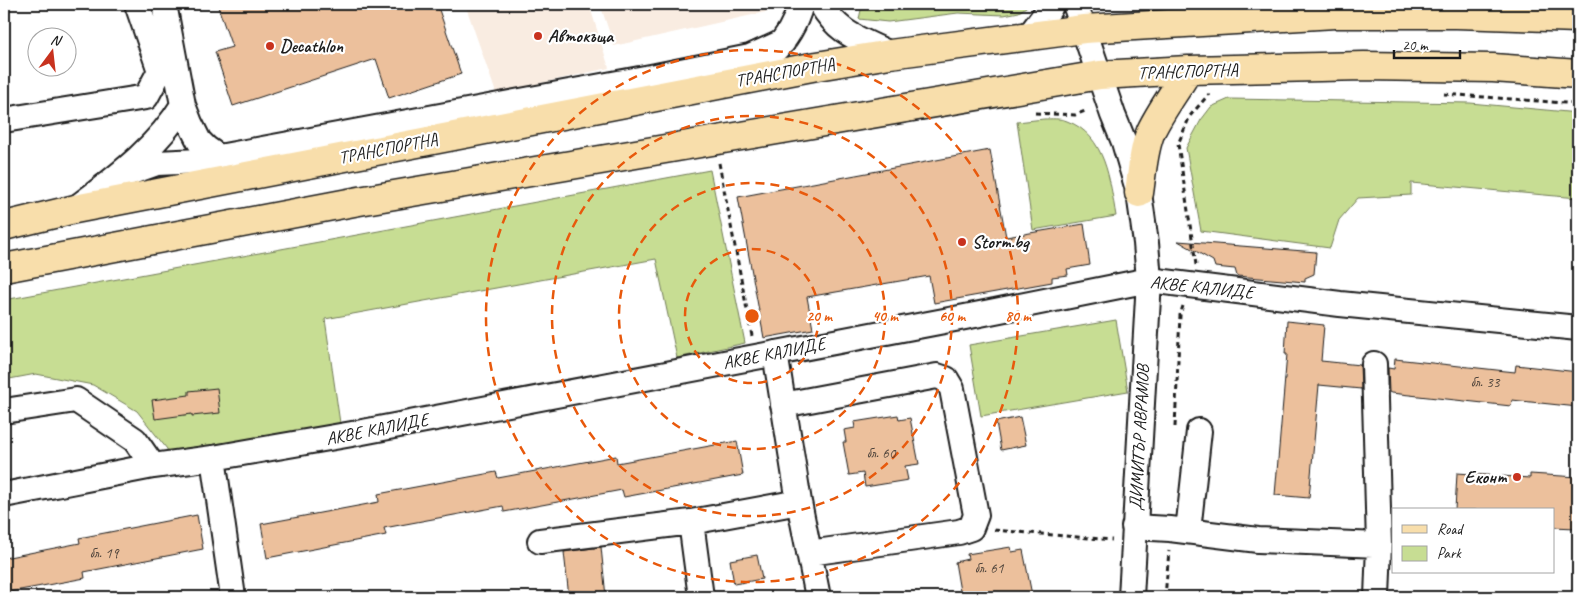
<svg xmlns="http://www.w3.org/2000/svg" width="1582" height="601" viewBox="0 0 1582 601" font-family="Caveat,sans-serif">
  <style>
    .built { fill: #f9ece1 }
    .green { fill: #c7dd93; stroke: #727c58 }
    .building { fill: #ecc09c; stroke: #1c1c1c }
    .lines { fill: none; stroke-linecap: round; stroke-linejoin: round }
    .minor-casing { stroke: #1c1c1c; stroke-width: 28 }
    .major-casing { stroke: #1c1c1c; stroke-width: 31 }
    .path { stroke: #1c1c1c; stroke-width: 3; stroke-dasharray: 5 4; stroke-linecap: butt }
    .minor { stroke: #fff; stroke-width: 24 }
    .major { stroke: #f8deab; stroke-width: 28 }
    .ring { fill: none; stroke: #e8590c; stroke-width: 2.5; stroke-dasharray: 9 6 }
    .poi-dot { fill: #c8321e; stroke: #fff; stroke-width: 2 }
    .labels { text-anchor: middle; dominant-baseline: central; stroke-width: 4.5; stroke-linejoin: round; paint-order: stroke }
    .number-label { font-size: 15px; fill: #50453c }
    .poi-label { font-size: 18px; font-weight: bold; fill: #1c1c1c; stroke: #fff; text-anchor: start }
    .street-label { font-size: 18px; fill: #1c1c1c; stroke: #fff }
    .centre { fill: #e8590c; stroke: #fff; stroke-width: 2.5 }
    .ring-label { font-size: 15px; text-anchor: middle; font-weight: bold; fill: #e8590c; stroke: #fff; stroke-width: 4.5; stroke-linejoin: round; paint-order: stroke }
  </style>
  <rect width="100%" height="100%" fill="#fff"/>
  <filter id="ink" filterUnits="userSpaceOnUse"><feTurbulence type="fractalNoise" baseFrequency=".02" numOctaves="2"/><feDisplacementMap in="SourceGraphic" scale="10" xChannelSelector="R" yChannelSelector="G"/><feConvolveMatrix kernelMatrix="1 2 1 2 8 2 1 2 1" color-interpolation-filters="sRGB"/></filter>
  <g filter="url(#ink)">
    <path class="built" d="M465,4h124l20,64 -113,25z
      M600,4h180l-1,5 -165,37z"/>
    <path class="green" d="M880,4h150l-11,8 -15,3 -46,-2 -70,9 -29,-3 2,-9z
      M1229,99l241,4 108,10v85l-167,-15v12l-53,3 -19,22 -9,28 -129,-17 -15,-83 15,-28 10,-13z
      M1044,119c7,0 16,-1 23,2 39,14 43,61 49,95l-83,14 -16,-108z
      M710,170l35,173 -68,15 -21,-99 -331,60 17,118 -172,33 -3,-21 -30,-38 -44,-26 -57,-11 -32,6v-80z
      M1116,320l12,71 -147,25 -12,-71z"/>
    <path class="building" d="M217,4h220l24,70 -72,24 -13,-39 -143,47 -18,-54 17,-5z
      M990,150l16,87 78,-13 6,41 -23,4 1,6 -16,2v5l-118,21 -5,-27 -122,21 6,32 -49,9 -26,-141z
      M1178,241l138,11 -2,22 -9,4v4l-68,-6 -2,-7 -20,-2 -2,-6z
      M1287,321l37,4 -3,36 39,4 1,24 -42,-4 -10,113 -34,-3 12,-141h-2z
      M1395,359l120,13 1,-7 62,7v35l-66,-7 -1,6 -120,-13 -2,-1 -1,-24 6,1z
      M217,388l3,25 -28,3v-2l-37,5 -3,-19 37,-5v-4z
      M898,415l1,5 11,-2 9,46 -14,2 3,14 -43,7 -2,-14 -14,2 -6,-33h3l-2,-12 11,-2 -1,-6z
      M1020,417l6,28 -25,5 -5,-28z
      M737,441l6,34 -119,22 -2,-7 -118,22 -1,-6 -119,22 2,7 -119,23 -6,-34 118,-22 -1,-8 118,-22 2,6 118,-22 1,7z
      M1457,473l73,5v-4l48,3v45h-2v6l-23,-1v-17h-98z
      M197,515l6,34 -119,23 1,6 -81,15v-35l76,-15 -1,-5z
      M601,547l5,50h-37l-5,-45z
      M1011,547l1,5 11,-2 9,45 -11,2h-60l-6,-35 13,-3 -1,-5z
      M757,555l5,24 -28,5 -4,-24z"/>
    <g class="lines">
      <g class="minor-casing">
        <path id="minor" d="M164,4l19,101 7,18 9,18 7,7 13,9 437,-81 33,14
          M821,4c18,31 39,35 69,50
          M1075,4l38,111 11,27 15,51 7,50 3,37 -18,317
          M1029,36l21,-28 1,-4
          M772,53c14,-13 24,-31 29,-49
          M656,76l94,-19 33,-15
          M4,120l142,-23 14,-26 -23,-67
          M126,174l31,-11 43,-2 19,-4
          M75,209c39,-30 82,-61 108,-104
          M775,353l24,149 19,95
          M1374,364l5,181 -2,52
          M783,405l154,-29 9,3 6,10 24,126 -5,13 -12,4 -150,21
          M4,411l72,-11 59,40 18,26
          M213,458l20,139
          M4,495l149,-29 60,-8 139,-24 613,-117 184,-37 191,24 238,24
          M1134,527l36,2 88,11 121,5
          M1188,531l11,-100
          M540,541l151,-19
          M701,597l-10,-75 108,-20"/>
      </g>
      <g class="major-casing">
        <path id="major" d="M1139,193c3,-20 4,-43 12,-62 10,-21 25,-40 37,-61
          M4,226l71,-17 742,-143 73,-12 194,-25 251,-15h121l122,4
          M4,268l355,-67 741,-126 88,-5 176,-4 129,2 85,6"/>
      </g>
      <path class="path" d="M1444,94l134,10
        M1035,113l40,2 13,-5
        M719,163l33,173
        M1196,265l-18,-121 12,-28 19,-22
        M1175,427l5,-112 3,-9
        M994,530l118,10
        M1165,597l4,-46"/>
      <use href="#minor" class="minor"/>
      <use href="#major" class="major"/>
    </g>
  </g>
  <g class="ring">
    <circle cx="752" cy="316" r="67"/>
    <circle cx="752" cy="316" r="133"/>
    <circle cx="752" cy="316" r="200"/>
    <circle cx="752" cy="316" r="266"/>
  </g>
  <g class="poi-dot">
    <circle cx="538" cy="36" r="5"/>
    <circle cx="270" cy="46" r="5"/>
    <circle cx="962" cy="242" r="5"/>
    <circle cx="1517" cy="477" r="5"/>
  </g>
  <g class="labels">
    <g class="number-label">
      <text x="1485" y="382">бл. 33</text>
      <text x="881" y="453">бл. 60</text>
      <text x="104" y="553">бл. 19</text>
      <text x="989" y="568">бл. 61</text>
    </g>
    <g class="poi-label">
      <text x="548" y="36">Автокъща</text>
      <text x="280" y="46">Decathlon</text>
      <text x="972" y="242">Storm.bg</text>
      <text x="1507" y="477" text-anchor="end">Еконт</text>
    </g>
    <g class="street-label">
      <text transform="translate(1188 71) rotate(-2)">ТРАНСПОРТНА</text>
      <text transform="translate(785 72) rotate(-10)">ТРАНСПОРТНА</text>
      <text transform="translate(388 148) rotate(-11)">ТРАНСПОРТНА</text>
      <text transform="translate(1202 287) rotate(6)">АКВЕ КАЛИДЕ</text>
      <text transform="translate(774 353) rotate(-11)">АКВЕ КАЛИДЕ</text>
      <text transform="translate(377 429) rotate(-11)">АКВЕ КАЛИДЕ</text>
      <text transform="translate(1139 438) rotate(-87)">ДИМИТЪР АВРАМОВ</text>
    </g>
  </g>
  <circle cx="752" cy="316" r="8" class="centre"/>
  <g class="ring-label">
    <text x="819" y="321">20 m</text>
    <text x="885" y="321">40 m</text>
    <text x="952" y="321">60 m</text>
    <text x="1018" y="321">80 m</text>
  </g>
  <rect width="1582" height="601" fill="none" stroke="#fff" stroke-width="20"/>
  <rect x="10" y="10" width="1562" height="581" fill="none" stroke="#1c1c1c" stroke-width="2" filter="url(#ink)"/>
  <rect x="1392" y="508" width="162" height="65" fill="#ffffff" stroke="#a4a4a4"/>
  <rect x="1402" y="525" width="25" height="8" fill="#f8deab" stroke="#a4a4a4"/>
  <text x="1437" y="534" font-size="15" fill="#1c1c1c">Road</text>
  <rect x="1402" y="546" width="25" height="15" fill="#c7dd93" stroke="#a4a4a4"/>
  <text x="1437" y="558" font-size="15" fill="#1c1c1c">Park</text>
  <g transform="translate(52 52) rotate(15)"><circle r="24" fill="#ffffff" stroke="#a4a4a4"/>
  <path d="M0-4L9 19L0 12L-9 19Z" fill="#c8321e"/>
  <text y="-8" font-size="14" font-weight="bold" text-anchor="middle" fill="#1c1c1c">N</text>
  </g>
  <path d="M1394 50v8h66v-8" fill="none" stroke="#1c1c1c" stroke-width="2.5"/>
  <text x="1402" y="50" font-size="15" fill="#1c1c1c" stroke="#ffffff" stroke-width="4" paint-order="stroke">20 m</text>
</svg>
